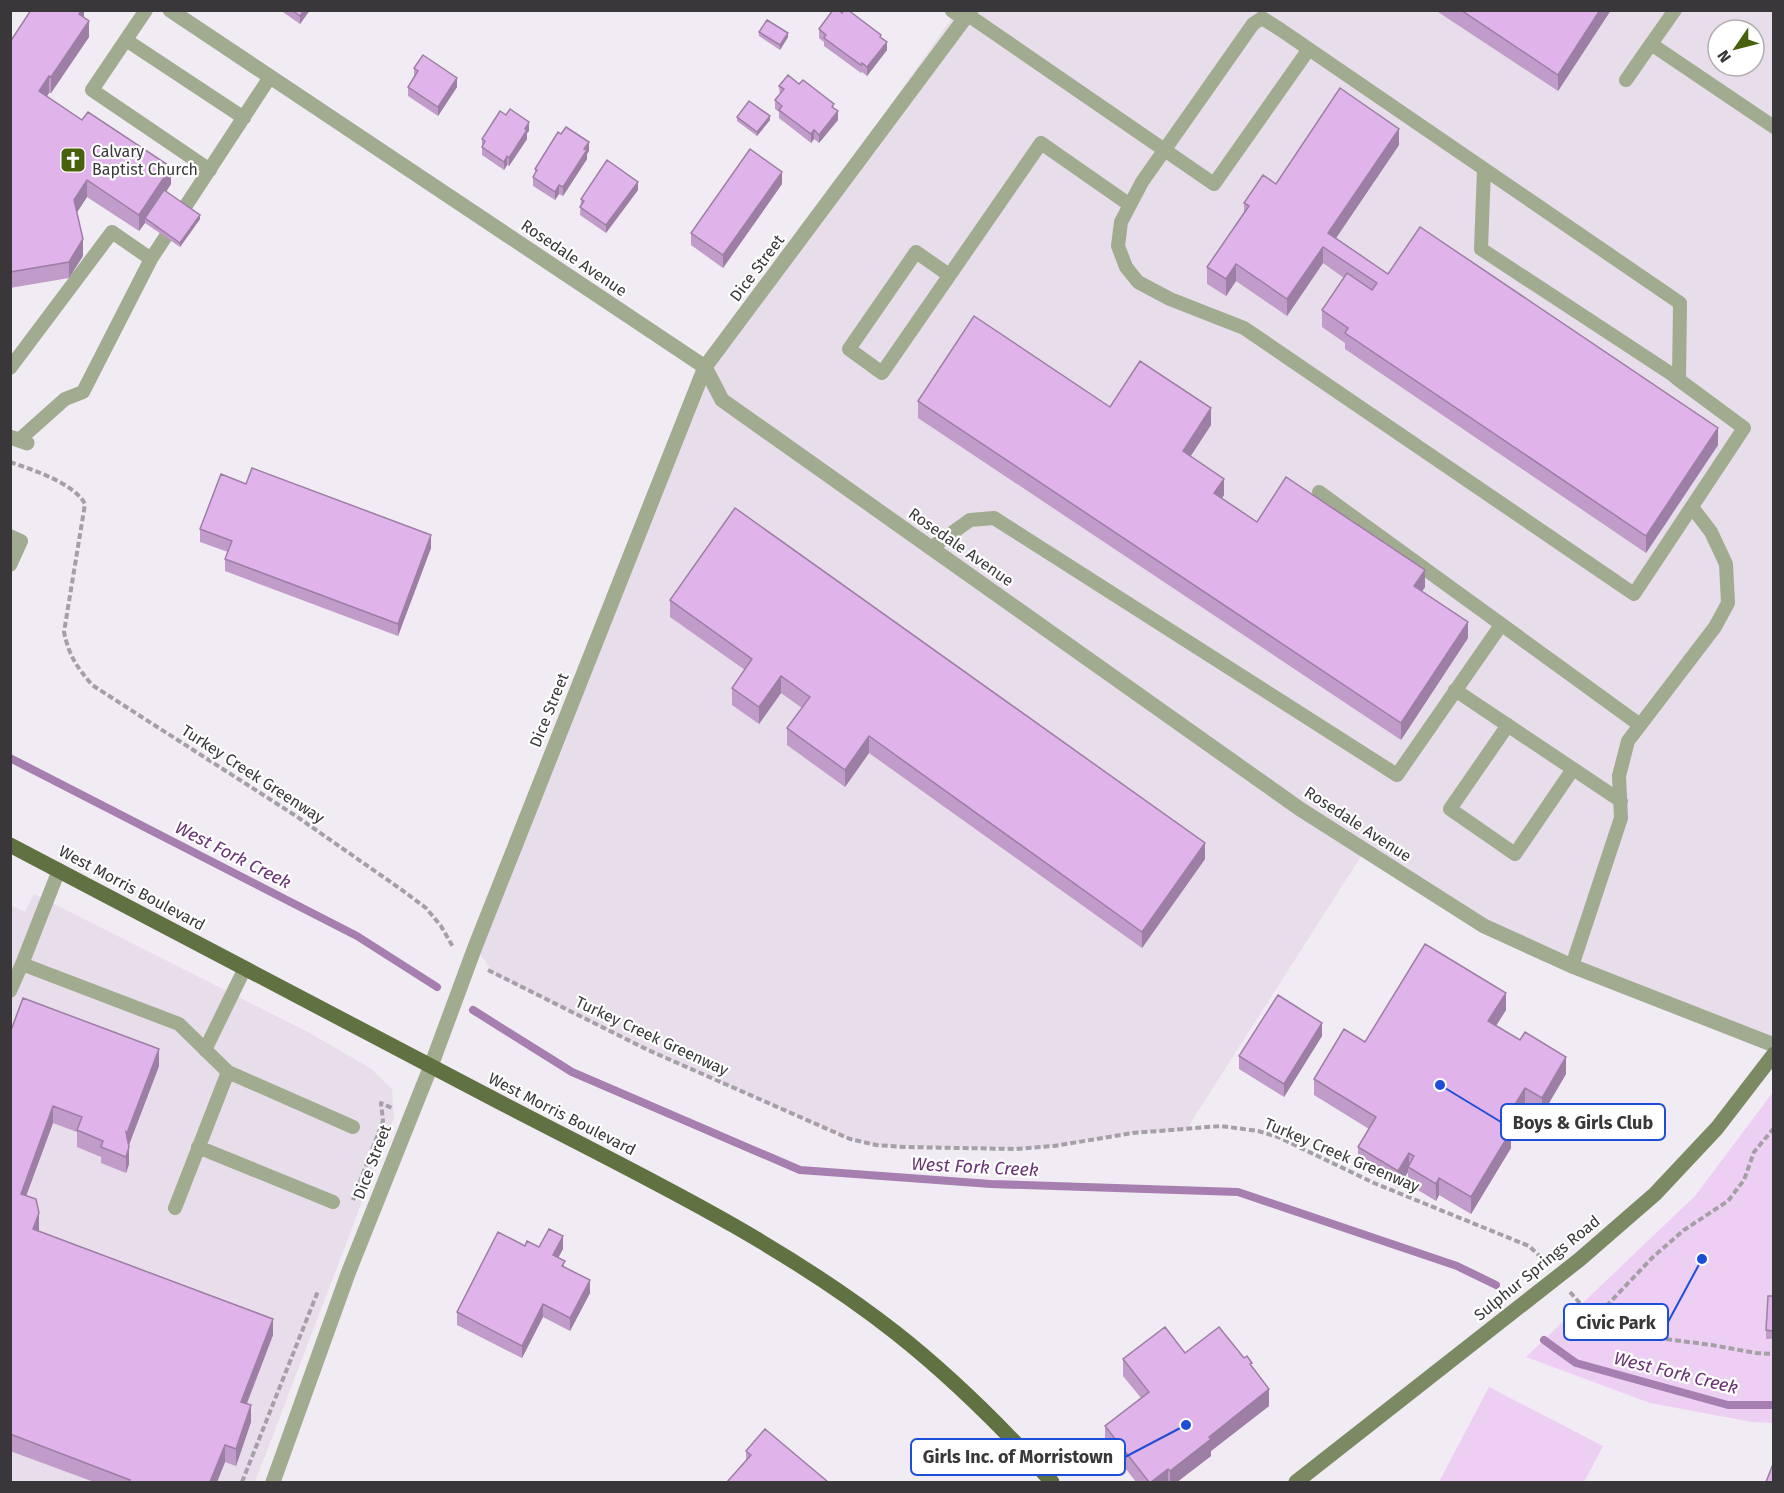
<svg xmlns="http://www.w3.org/2000/svg" width="1784" height="1493" viewBox="0 0 1784 1493" font-family="'Fira Sans',sans-serif">
  <style>
    .built { fill: #e8ddea; fill-rule: evenodd }
    .green { fill: #eecff4 }
    .lines { fill: none; stroke-linecap: round; stroke-linejoin: round }
    .stream { stroke: #a77eb0; stroke-width: 8 }
    .path { stroke: #a4a0a5; stroke-width: 4; stroke-dasharray: 6 3; stroke-linecap: butt }
    .lane { stroke: #a0ab90; stroke-width: 14 }
    .street { stroke: #a0ab90; stroke-width: 15 }
    .secondary { stroke: #7b8a63; stroke-width: 15 }
    .primary { stroke: #607242; stroke-width: 15 }
    .wall { fill: #c19bc9 }
    .shaded-wall { fill: #9d7ea4 }
    .building { fill: #e0b4ea; stroke: #9d7ea4; stroke-width: 1.5 }
    .labels { text-anchor: middle; dominant-baseline: central; stroke-width: 4.5; stroke-linejoin: round; paint-order: stroke }
    .poi-label { font-size: 16px; fill: #393739; stroke: #fff; text-anchor: start }
    .street-label { font-size: 16px; fill: #393739; stroke: #fff }
    .water-label { font-size: 18px; font-style: italic; fill: #693474; stroke: #fff }
    .leader { fill: none; stroke: #1d4ed8; stroke-width: 2 }
    .callout-dot { fill: #1d4ed8; stroke: #fff; stroke-width: 2 }
    .callout { fill: #fff; stroke: #1d4ed8; stroke-width: 2 }
    .callout-label { font-size: 18px; text-anchor: middle; font-weight: bold; fill: #393739 }
  </style>
  <rect width="100%" height="100%" fill="#f1ebf3"/>
  <path class="built" d="M957,11h816v1034l-289,-119 -119,-76 -179,280 -53,3 -79,13 -38,3 -140,-4 -26,-6 -202,-89 -154,-76 -19,-27 230,-580zM1718,30h36v36h-36z
    M34,894l274,138 62,36 22,21 2,29 -139,364h-244l-1,-577 15,7z"/>
  <path class="green" d="M1773,1092v331l-21,-1 -102,-19 -124,-46 169,-161z
    M1489,1387l114,59 -19,36h-145z"/>
  <g class="lines">
    <path class="stream" d="M10,758l347,178 80,51
      M473,1010l99,62 228,98 191,14 247,8 219,74 39,19
      M1544,1340l32,23 152,42h46"/>
    <path class="path" d="M10,462c23,8 64,21 75,42l-21,128c5,24 13,35 28,53l204,131 106,74 24,18 15,18 12,21
      M488,970l160,80 202,89 26,6 28,2 112,2 38,-3 79,-13 88,-7 37,5 20,6 96,46 155,63 16,15
      M1774,1128l-20,24 -10,28 -16,21 -44,29 -31,27 -59,62 48,17 70,9 44,8 18,1
      M353,1200l30,-79 -2,-18 11,5
      M1570,1292l24,27
      M242,1482l76,-191"/>
    <path class="lane" d="M146,10l-54,80 118,80
      M1675,10l-24,34 123,83
      M968,15l246,169 95,-135
      M126,40l118,78
      M1626,80l25,-36
      M1484,169l-3,80 192,126 6,5 65,48 -110,166 -390,-266 -74,-29 -32,-17 -12,-15 -8,-21 3,-24 21,-40 111,-158 9,-6 19,12 399,273 -1,77
      M949,275l-33,-23 -67,97 33,24 159,-230 89,62
      M10,368l102,-136 39,27
      M19,440l46,-41 18,-7 68,-133 119,-182
      M1319,492l321,233
      M10,536l11,5 -11,24
      M931,548l39,-28 24,-2 403,257 104,-150
      M1455,690l166,111
      M1508,725l-58,84 65,45 58,-85
      M22,964l37,-94
      M1572,966l49,-148 -2,-42 9,-35 87,-114 13,-24 -2,-39 -15,-32 -19,-25
      M10,991l12,-27 157,60 49,48 125,55
      M205,1050l40,-82
      M198,1147l135,55
      M175,1208l53,-136"/>
    <path class="street" d="M170,10l535,357 17,33 578,409 184,117 88,40 202,79
      M952,10l13,9
      M10,437l17,6
      M273,1482l76,-211 82,-205 44,-119 230,-580 266,-357"/>
    <path class="secondary" d="M1296,1482l283,-222 76,-66 62,-66 57,-74"/>
    <path class="primary" d="M10,845c159,83 317,167 476,250 139,73 285,140 410,238 57,45 108,96 156,149"/>
  </g>
  <path class="wall" d="M84,10v7l5,20 -38,56h-2l-2,3 124,88 -5,8 34,27 -20,28 -35,-24 -6,8 -52,-34 -10,15 6,44 -14,22 -59,10v-246z
    M280,10h30l-10,14z
    M1435,10h176l-53,81z
    M819,29l62,9 6,12 -20,26 -5,-4 -1,1 -37,-27v-4l-5,-4z
    M759,32l29,5 -8,13 -21,-14z
    M414,68l43,19 -19,29 -30,-20v-9l6,-11z
    M779,86l55,22 4,12 -19,23 -5,-4 -3,4 -32,-25v-6l-4,-3v-9l5,-5z
    M737,117l33,3 -13,16 -20,-15z
    M529,131l-2,2v6l-18,27 -2,-1 -3,5 -22,-15v-16z
    M1399,145l-63,93 52,36 330,171 -72,108 -301,-204v-6l-23,-16v-17l22,-32 -21,-15 -36,53 -51,-35 -10,15 -19,-12v-17l37,-55v-9l32,-19z
    M589,151l-2,3v5l-24,37 -4,-2 -4,6 -22,-14v-9l2,-3v-5z
    M782,184l-59,84 -32,-23v-12z
    M638,190l-32,43 -26,-18 1,-16z
    M918,401l192,6 101,18 -21,31 34,39 -2,3 35,24 168,65 -3,4 46,47 -67,102 -483,-322z
    M246,484l185,64 -33,88 -173,-65v-12l3,-7 -28,-10v-13z
    M670,600l535,259 -63,89 -273,-195 -24,34 -58,-42v-17l15,-20 -21,-15 -22,31 -27,-19v-17l13,-18 -75,-53z
    M1506,1010l-10,16 70,48 -24,41 -17,-11 -15,27 1,17 -40,66 -32,-19 -3,6 -28,-17v-12l-10,16 -40,-25v-16l11,-18 -55,-34v-16l51,-37z
    M10,1033l149,33 -30,79v19l-3,9 -25,-10v-6l-24,-10v-15l-24,-9 -27,73 13,33v2l234,104 -26,69 4,18 -15,44 -11,-4 -8,20h-123l-84,-31z
    M1322,1036l-38,61 -45,-28v-13z
    M525,1246l38,3 -5,8 7,10 25,26 -20,38 -27,-14 -21,41 -65,-33v-13z
    M1773,1296v43h-7v-9z
    M1185,1353l59,5 8,9 17,39 -58,45v5l-34,26h-41l-31,-40v-16l36,-28 -18,-22v-17z
    M746,1451l82,31 -82,-22z"/>
  <path class="shaded-wall" d="M81,10h3v14l-5,-10z
    M304,10h6l-10,14v-8z
    M1600,10h11l-53,81v-16z
    M89,21v16l-38,56v-16z
    M788,33v4l-8,13v-5z
    M887,42v8l-20,26v-9z
    M49,76v17l-10,15v-17z
    M457,78v9l-19,29v-9z
    M838,111v9l-19,23v-8z
    M770,116v4l-13,16v-4z
    M529,122v9l-2,2v6l-18,27v-8z
    M1399,129v16l-71,105v-17z
    M814,130v9l-3,4v-9z
    M589,142v9l-2,3v5l-24,37v-9z
    M507,156v9l-3,5v-8z
    M171,167v17l-24,36 -2,-2v5l-6,8v-16z
    M782,172v12l-59,84v-13z
    M87,180v17l-13,20v-17z
    M638,182v8l-32,43v-8z
    M559,185v9l-4,6v-8z
    M200,215v4l-20,28v-4z
    M83,239v17l-14,22v-16z
    M1323,247v16l-36,53v-17z
    M1236,264v17l-10,15v-17z
    M1211,408v17l-28,43v-17z
    M1718,428v17l-72,108v-17z
    M1224,479v16l-10,15v-17z
    M431,535v13l-33,88v-12z
    M1425,570v17l-11,16v-17z
    M1468,622v16l-67,102v-17z
    M781,676v17l-22,31v-17z
    M869,736v17l-24,34v-17z
    M1205,843v16l-63,89v-16z
    M1506,993v17l-18,28v-17z
    M1322,1023v13l-38,61v-13z
    M159,1049v17l-32,84v-17z
    M1566,1057v17l-24,41v-17z
    M1525,1088v16l-23,39v-17z
    M53,1106v17l-32,87v-16z
    M1511,1131v17l-40,66v-17z
    M129,1147v17l-3,9v-16z
    M1409,1153v15l-1,-1v5l-10,16v-17z
    M1439,1178v17l-3,6v-17z
    M39,1213v16l-6,17v-17z
    M563,1236v13l-10,19v-13z
    M590,1280v13l-20,38v-13z
    M543,1304v13l-21,41v-12z
    M273,1319v16l-32,83v-16z
    M1269,1389v17l-58,45v5l-34,26h-7v-11l39,-34z
    M251,1405v17l-15,44v-17z
    M225,1445v17l-8,20h-7z
    M1168,1469v13h-17z"/>
  <path class="building" d="M31,10h50l-2,4 10,7 -38,56 -2,-1 -10,15 43,29 6,-8 83,55 -32,48 -52,-35 -13,20 9,39 -14,23 -59,10v-230z
    M292,10h12l-4,6z
    M833,10h5l4,3 2,-3h4l33,25 -1,2 7,5 -20,25 -5,-4 -1,2 -37,-27 2,-3 -7,-6z
    M1461,10h139l-42,65z
    M767,20l21,13 -8,12 -21,-13z
    M423,55l34,23 -19,29 -30,-20 10,-16 -4,-3z
    M788,75l11,9 4,-4 31,24 -2,3 6,4 -19,24 -5,-5 -3,4 -32,-24 3,-4 -7,-6 9,-11 -5,-3z
    M1340,88l59,41 -71,104 60,41 32,-47 298,201 -72,108 -301,-203 3,-5 -26,-18 25,-37 25,17 5,-7 -54,-36 -36,52 -51,-35 -10,15 -19,-12 42,-61 -5,-3 19,-28 13,9z
    M749,101l21,15 -13,16 -20,-15z
    M510,109l19,13 -4,7 2,1 -18,28 -2,-2 -3,6 -22,-15 3,-6 -3,-2 18,-28 6,4z
    M566,127l23,15 -5,7 3,1 -24,37 -4,-2 -4,7 -22,-15 4,-7 -2,-1 23,-37 3,2z
    M750,149l32,23 -59,83 -32,-22z
    M607,160l31,22 -32,43 -26,-18 4,-6 -3,-2z
    M164,190l36,25 -20,28 -35,-25z
    M974,316l136,91 30,-46 71,47 -28,43 41,28 -10,14 43,29 29,-45 139,93 -11,16 54,36 -67,101 -483,-322z
    M252,468l179,67 -33,89 -173,-65 7,-18 -32,-12 21,-55 25,10z
    M735,508l470,335 -63,89 -273,-196 -24,34 -58,-42 23,-31 -29,-21 -22,31 -27,-19 20,-29 -82,-59z
    M1425,944l81,49 -18,28 32,19 5,-8 41,25 -24,41 -17,-10 -23,38 9,5 -40,66 -32,-19 -3,6 -28,-17 6,-11 -5,-3 -11,18 -40,-24 18,-30 -62,-38 30,-50 21,13z
    M1278,995l44,28 -38,61 -45,-28z
    M23,998l136,51 -32,84 -1,-1 3,15 -3,10 -25,-10 2,-6 -26,-11 5,-13 -29,-11 -32,88 15,5 3,14 -6,16 240,90 -32,83 10,3 -15,44 -11,-4 -15,37h-81l1,-2 -120,-46v-401z
    M549,1229l14,7 -10,19 12,6 -3,5 28,14 -20,38 -27,-14 -21,42 -65,-34 41,-80 27,14 2,-5 12,6z
    M1768,1296h5v35l-7,-1z
    M1165,1327l20,26 34,-26 25,31 3,-2 5,7 -2,1 19,25 -60,48 2,2 -41,32 -2,-2 -17,13h-2l-44,-56 44,-34 -26,-33z
    M765,1429l63,53h-101l24,-27 -5,-4z
    M1773,1464v18h-7z"/>
  <defs>
    <g id="church-square" transform="scale(1.35)"><rect x="-9" y="-9" width="18" height="18" rx="4" fill="#48610e" stroke="#fff"/><path d="M-1.2-6h2.4v3.5h3.3v2.4h-3.3V6h-2.4V-.1h-3.3v-2.4h3.3Z" fill="#fff"/></g>
  </defs>
  <g fill-rule="evenodd">
    <use href="#church-square" x="73" y="160"/>
  </g>
  <g class="labels">
    <g class="poi-label">
      <text x="92" y="151">Calvary<tspan x="92" dy="18">Baptist Church</tspan></text>
    </g>
    <g class="street-label">
      <text transform="translate(574 258) rotate(34)">Rosedale Avenue</text>
      <text transform="translate(757 268) rotate(-53)">Dice Street</text>
      <text transform="translate(961 547) rotate(35)">Rosedale Avenue</text>
      <text transform="translate(549 710) rotate(-68)">Dice Street</text>
      <text transform="translate(253 774) rotate(33)">Turkey Creek Greenway</text>
      <text transform="translate(1358 824) rotate(33)">Rosedale Avenue</text>
      <text transform="translate(132 888) rotate(28)">West Morris Boulevard</text>
      <text transform="translate(652 1036) rotate(25)">Turkey Creek Greenway</text>
      <text transform="translate(562 1114) rotate(27)">West Morris Boulevard</text>
      <text transform="translate(1342 1155) rotate(23)">Turkey Creek Greenway</text>
      <text transform="translate(372 1162) rotate(-69)">Dice Street</text>
      <text transform="translate(1537 1268) rotate(-39)">Sulphur Springs Road</text>
    </g>
    <g class="water-label">
      <text transform="translate(233 855) rotate(27)">West Fork Creek</text>
      <text transform="translate(975 1167) rotate(3)">West Fork Creek</text>
      <text transform="translate(1676 1373) rotate(14)">West Fork Creek</text>
    </g>
  </g>
  <path class="leader" d="M1440 1085L1501 1122M1702 1259L1668 1322M1186 1425L1125 1457"/>
  <g class="callout-dot">
    <circle cx="1440" cy="1085" r="6"/>
    <circle cx="1702" cy="1259" r="6"/>
    <circle cx="1186" cy="1425" r="6"/>
  </g>
  <g class="callout">
    <rect x="1501" y="1104" width="164" height="36" rx="6"/>
    <rect x="1564" y="1304" width="104" height="36" rx="6"/>
    <rect x="911" y="1439" width="214" height="36" rx="6"/>
  </g>
  <g class="callout-label">
    <text x="1583" y="1129">Boys &amp; Girls Club</text>
    <text x="1616" y="1329">Civic Park</text>
    <text x="1018" y="1463">Girls Inc. of Morristown</text>
  </g>
  <rect width="1784" height="1493" fill="none" stroke="#393739" stroke-width="24"/>
  <g transform="translate(1736 48) rotate(235)"><circle r="28" fill="#ffffff" stroke="#b0afb0" stroke-width="1.5"/>
  <path d="M0-4.5L10 22L0 15L-10 22Z" fill="#48610e"/>
  <text y="-9" font-size="16" font-weight="bold" text-anchor="middle" fill="#393739">N</text>
  </g>
</svg>
